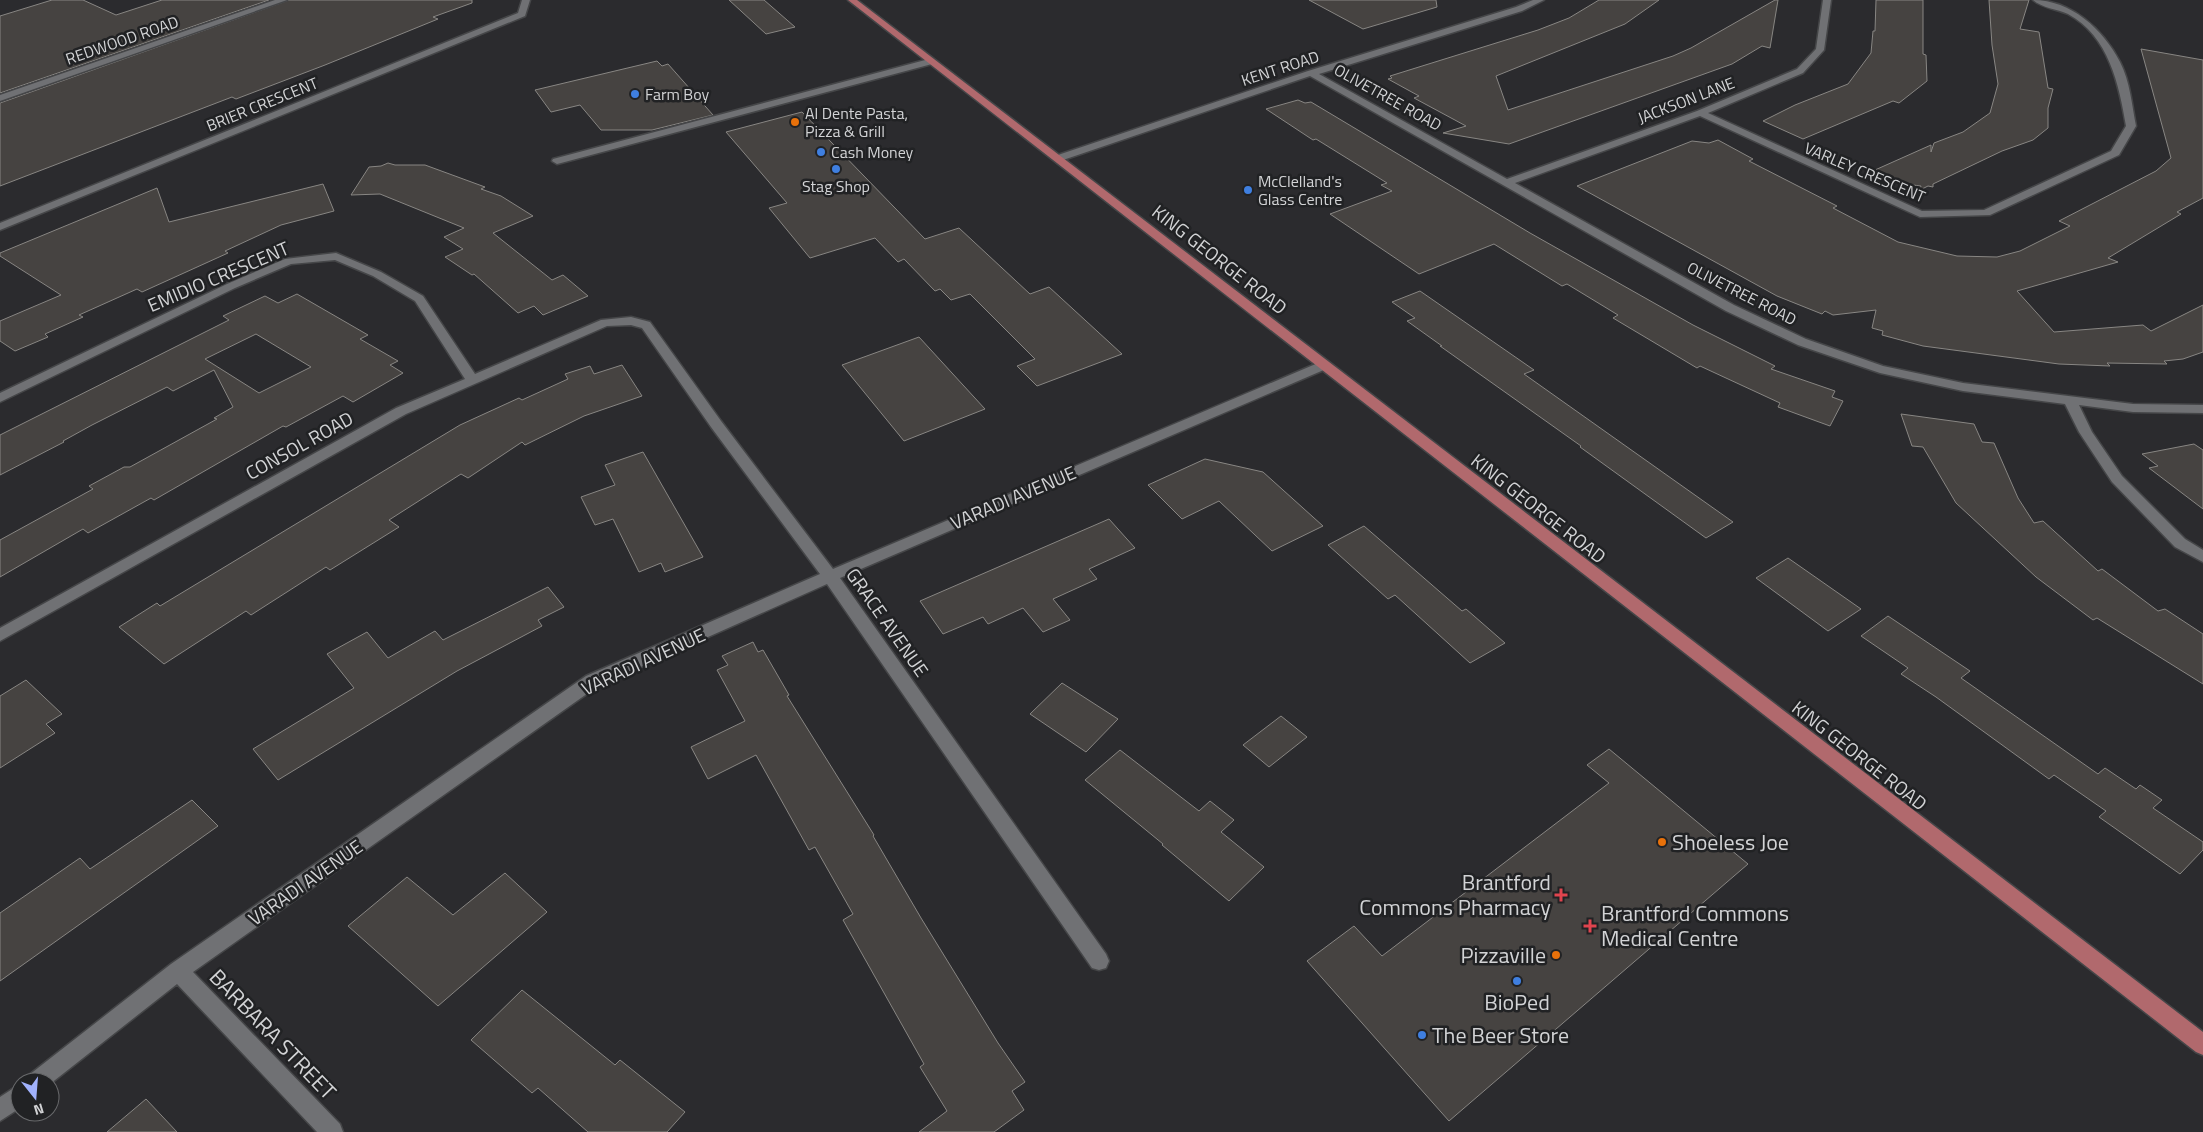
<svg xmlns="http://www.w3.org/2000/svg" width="2203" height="1132" viewBox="0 0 2203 1132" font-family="'Titillium Web',sans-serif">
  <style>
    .building { fill: #464341; stroke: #888683; fill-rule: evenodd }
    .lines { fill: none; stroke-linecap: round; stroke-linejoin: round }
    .street-casing { stroke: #454648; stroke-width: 3 }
    .primary-casing { stroke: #454648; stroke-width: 3 }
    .street { fill: #707174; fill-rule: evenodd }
    .primary { fill: #b1696d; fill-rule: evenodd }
    .shop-dot { fill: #3f7fe0; stroke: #212224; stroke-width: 2 }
    .food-dot { fill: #e8710a; stroke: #212224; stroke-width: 2 }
    .health-dot { fill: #e0444e; stroke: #212224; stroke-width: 2 }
    .labels { text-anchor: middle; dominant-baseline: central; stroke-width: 5; stroke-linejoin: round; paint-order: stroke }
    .far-street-label { font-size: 16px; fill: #d2d3d5; stroke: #212224 }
    .far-poi-label { font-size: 16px; fill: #d2d3d5; stroke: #212224; text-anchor: start }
    .street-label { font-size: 19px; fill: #d2d3d5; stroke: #212224 }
    .near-poi-label { font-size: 22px; fill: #d2d3d5; stroke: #212224; text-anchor: start }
    .near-street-label { font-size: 22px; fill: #d2d3d5; stroke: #212224 }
  </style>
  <rect width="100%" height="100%" fill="#2b2b2e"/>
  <path class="building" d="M52,0h31l33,15 46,-15h107l-269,93v-77z
    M289,0h183v3l-39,14 5,2 -113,46 -89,34 -4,-2 -232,89v-83z
    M729,0h35l31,27 -29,7z
    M1309,0h127l1,7 -74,22z
    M1599,0h60l-34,24 -129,52 12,34 165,-54 18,-8 84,-48h3l-8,48 -8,-2 -30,18 -223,80 -66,-11 23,-7 -52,-28 5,-2 -31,-17 4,-1 -2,-2 148,-46 31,-12z
    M1876,0h47v54l3,1 1,26 -28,22 -6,-2 -90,38 -40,-18 32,-16 53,-21 23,-31 2,-22h2z
    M1989,0h40l-9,29 19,3 9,56 5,1 -5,19v20l-15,12 -31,11 -69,33v3l-5,-1 -8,4 1,-4 -16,-2 -30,-14 56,-25v7l3,-9 29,-11 27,-19 8,-29 -6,-39z
    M2141,49l62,11v138l-26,14 4,2 -73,44 10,4 -101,29 37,41 89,-7 8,6 52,-26v47l-20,7 -19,2 3,3 -60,-1 3,3 -51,-2 -136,-18 -41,-11 1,-4 -11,-3 4,-18 -43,5 -8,-4 -3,3 -45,-18 -200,-110 115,-45 17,2 9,-3 35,19 -4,2 88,45 -4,2 65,34 59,14 40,1 23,-6 50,-25 -11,-5 97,-50 15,-13z
    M657,61l5,5 6,-2 45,51 -61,15h-51l-21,-25 -29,7 -16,-22z
    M1298,100l7,3 6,-1 219,131 163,92 82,41 -4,3 64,22 -3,6 11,4 -13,25 -52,-19 2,-4 -80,-37 -3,2 -84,-50 5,-3 -51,-31 -5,2 -68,-42 -75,30 -89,-60 62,-23 -11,-6 6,-2 -71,-44 -3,1 -47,-31z
    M802,112l123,127 34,-11 71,66 19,-7 73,67 -85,32 -20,-20 18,-7 -65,-65 -19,6 -11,-11 -5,2 -31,-32 -6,3 -23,-24 -65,20 -41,-50 18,-5 -61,-71z
    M388,163l7,2h30l60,22 -4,2 20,7 32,20 -40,17 59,47 11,-5 25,21 -45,19 -9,-9 -16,7 -44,-39 -2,1 -27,-18 18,-8 -19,-12 20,-9 -84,-34 -29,1 18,-28 12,-1z
    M323,184l11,27 -53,14 -56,26 3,2 -86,39 -5,-3 -58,26 4,2 -38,17 3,3 -33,14 -15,-10v-20l61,-26 -61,-39v-3l157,-65 12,34z
    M1420,291l114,79 -10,4 209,148 -27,16 -126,-91 1,-1 -141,-100h2l-35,-25 8,-3 -23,-16z
    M297,294l71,41 -8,4 38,22 -8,4 13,8 -50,29 -10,-6 -57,31 -3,-1 -129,74 -3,-2 -63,35 -5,-4 -83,48v-37l93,-51 -4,-3 35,-19h6l87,-48 -3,-1 19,-11 -19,-37 -41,21 -6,-4 -75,38 -29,16 1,1 -64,33v-40l229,-115 -6,-4 42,-20 13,7zM256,334l55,33 -52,26 -54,-34z
    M919,337l66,72 -81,32 -62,-76z
    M622,365l20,31 -58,20 -59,29 -3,-3 -54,36 -7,-4 -72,46 10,7 -69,43 -4,-3 -75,48 -5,-4 -82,53 -45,-37 38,-24 3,3 300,-181 59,-27 3,2 46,-21 -3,-5 25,-8 4,8z
    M1901,414l73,10 8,18 12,1 24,55 16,25 9,-2 55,50 4,-2 56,42 7,-2 38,25v50l-106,-66 -4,2 -57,-43 -80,-74 -33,-56 -11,-1z
    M2194,444l9,6v59l-54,-41 9,-2 -16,-12z
    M643,452l60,105 -38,15 -4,-9 -22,9 -26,-53 -18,6 -14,-28 34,-12 -10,-20z
    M1205,459l58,13 60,54 -51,25 -53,-50 -37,18 -34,-34z
    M1109,519l26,29 -46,21 8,10 -44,20 17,21 -27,12 -20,-24 -35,16 -5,-7 -40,17 -23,-33z
    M1364,526l98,85 4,-2 39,34 -35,20 -75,-68 -7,4 -60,-54z
    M1788,558l73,51 -33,22 -72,-53z
    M548,587l16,20 -26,13 4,6 -85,45 -179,109 -25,-31 101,-61 -27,-34 40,-22 21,26 47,-27 8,9z
    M1888,616l82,55 -9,7 137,96 7,-6 31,21 4,-4 22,15 -9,8 50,34v8l-23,24 -81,-57 7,-6 -52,-36 -5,4 -113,-82 -35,-23 7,-6 -47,-32z
    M753,642l5,10 5,-2 26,45 -2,1 87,139 -1,1 48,82 77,125 27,39 -13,9 12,19 -30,22h-75l28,-21 -27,-44 4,-3 -81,-144 10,-6 -38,-67 -6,3 -53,-95 -48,24 -17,-32 54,-26 -28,-51 11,-5 -6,-9z
    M26,680l36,34 -16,10 9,9 -55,35v-72z
    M1062,683l56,36 -32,33 -56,-38z
    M1281,716l26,21 -38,30 -26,-22z
    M1609,749l139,115 -299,257 -142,-160 47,-35 28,30 227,-173 -22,-18z
    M1120,750l79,61 11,-10 24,19 -13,12 43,35 -35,34 -67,-56 1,-1 -78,-64z
    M192,800l26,26 -218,155v-68l80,-55 10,11z
    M505,873l42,39 -109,94 -90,-80 59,-49 46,38z
    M522,990l93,75 5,-5 65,52 -18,20h-79l-50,-44 -6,5 -61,-53z
    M146,1099l31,33h-70z"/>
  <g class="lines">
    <g class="street-casing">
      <path id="street" d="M275,0h12l-287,101v-6z
        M522,0h8l-5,16 -525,214v-7l518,-210z
        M1533,0h11l-22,11 -203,63 188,105 190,-68 100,-42 19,-20 7,-49h8l-7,50 -21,23 -95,40 214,98 62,-1 127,-59 15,-25c-7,-41 -17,-90 -58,-112 -11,-5 -26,-6 -35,-14 38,0 70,29 87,62 10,19 12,44 16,64l-17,29 -129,60 -70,2 -220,-101 -185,67 219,122 72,34 77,27 80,17 170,21 70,1v8l-70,-1 -54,-7 13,27 30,44 63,63 18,11v12l-28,-15 -63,-65 -33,-50 -14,-28 -102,-13 -83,-18 -82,-28 -72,-34 -416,-235 -247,84 -4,1 -5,-3 1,-2 253,-85 208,-64z
        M929,59l3,1v4l-371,99 -4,1 -5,-3 1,-2z
        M336,253l45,19 42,24 52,78 126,-54 30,-3 19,5 71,99 112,148 485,-206h8l2,3 -2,3 -486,209 266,376 3,7 -3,7 -7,2 -7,-2 -265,-384 -229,102 -405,286 147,152 3,8h-26l-140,-148 -127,100v-2h-25l4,-7 142,-111 415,-288 234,-102 -109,-147 -69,-99 -11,-3 -24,1 -201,88 -406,227v-13l396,-220 69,-29 -50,-78 -42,-25 -38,-16 -44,4 -56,24 -235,114v-9l227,-109 58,-25z
        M20,1084v24l-20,13v-24z"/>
    </g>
    <g class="primary-casing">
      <path id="primary" d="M848,0h9l1346,1032v23l-7,-3z"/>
    </g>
    <use href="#street" class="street"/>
    <use href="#primary" class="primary"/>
  </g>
  <g class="shop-dot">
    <circle cx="635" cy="94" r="5"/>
    <circle cx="821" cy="152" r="5"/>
    <circle cx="836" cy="169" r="5"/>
    <circle cx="1248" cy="190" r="5"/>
    <circle cx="1517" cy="981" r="5"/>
    <circle cx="1422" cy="1035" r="5"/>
  </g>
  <g class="food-dot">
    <circle cx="795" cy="122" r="5"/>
    <circle cx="1662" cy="842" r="5"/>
    <circle cx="1556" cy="955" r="5"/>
  </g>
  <g class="health-dot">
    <path d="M1558.5 887.5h5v5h5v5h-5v5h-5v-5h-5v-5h5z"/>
    <path d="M1587.5 918.5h5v5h5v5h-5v5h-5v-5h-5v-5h5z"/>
  </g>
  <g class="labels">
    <g class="far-street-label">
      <text transform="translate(122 40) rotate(-19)">REDWOOD ROAD</text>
      <text transform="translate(1280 68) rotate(-18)">KENT ROAD</text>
      <text transform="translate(1388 97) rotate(29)">OLIVETREE ROAD</text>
      <text transform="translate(1686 100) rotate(-21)">JACKSON LANE</text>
      <text transform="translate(262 104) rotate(-22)">BRIER CRESCENT</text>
      <text transform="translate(1865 172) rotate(23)">VARLEY CRESCENT</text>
      <text transform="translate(1742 293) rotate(27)">OLIVETREE ROAD</text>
    </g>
    <g class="far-poi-label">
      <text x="645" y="94">Farm Boy</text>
      <text x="805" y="113">Al Dente Pasta,<tspan x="805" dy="18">Pizza &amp; Grill</tspan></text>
      <text x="831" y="152">Cash Money</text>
      <text x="1258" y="181">McClelland's<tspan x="1258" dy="18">Glass Centre</tspan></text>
      <text x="836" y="186" text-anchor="middle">Stag Shop</text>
    </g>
    <g class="street-label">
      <text transform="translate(1220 259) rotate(38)">KING GEORGE ROAD</text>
      <text transform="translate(218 276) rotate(-23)">EMIDIO CRESCENT</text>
      <text transform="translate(299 445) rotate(-29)">CONSOL ROAD</text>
      <text transform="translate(1013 497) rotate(-23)">VARADI AVENUE</text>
      <text transform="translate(1539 508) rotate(38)">KING GEORGE ROAD</text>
      <text transform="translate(888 622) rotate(55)">GRACE AVENUE</text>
      <text transform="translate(643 661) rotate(-25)">VARADI AVENUE</text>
      <text transform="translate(1860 755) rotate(38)">KING GEORGE ROAD</text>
      <text transform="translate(305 882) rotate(-35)">VARADI AVENUE</text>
    </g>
    <g class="near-poi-label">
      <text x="1672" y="842">Shoeless Joe</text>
      <text x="1551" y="882" text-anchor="end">Brantford<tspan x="1551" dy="25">Commons Pharmacy</tspan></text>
      <text x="1601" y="913">Brantford Commons<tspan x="1601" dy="25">Medical Centre</tspan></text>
      <text x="1546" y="955" text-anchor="end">Pizzaville</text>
      <text x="1517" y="1002" text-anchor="middle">BioPed</text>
      <text x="1432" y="1035">The Beer Store</text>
    </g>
    <g class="near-street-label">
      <text transform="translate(273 1034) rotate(46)">BARBARA STREET</text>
    </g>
  </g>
  <g transform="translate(35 1097) rotate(163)"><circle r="24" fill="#212224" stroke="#68696b"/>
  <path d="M0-4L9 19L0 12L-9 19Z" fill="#a1b2fd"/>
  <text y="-8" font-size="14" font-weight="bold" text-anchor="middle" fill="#d2d3d5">N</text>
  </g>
</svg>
